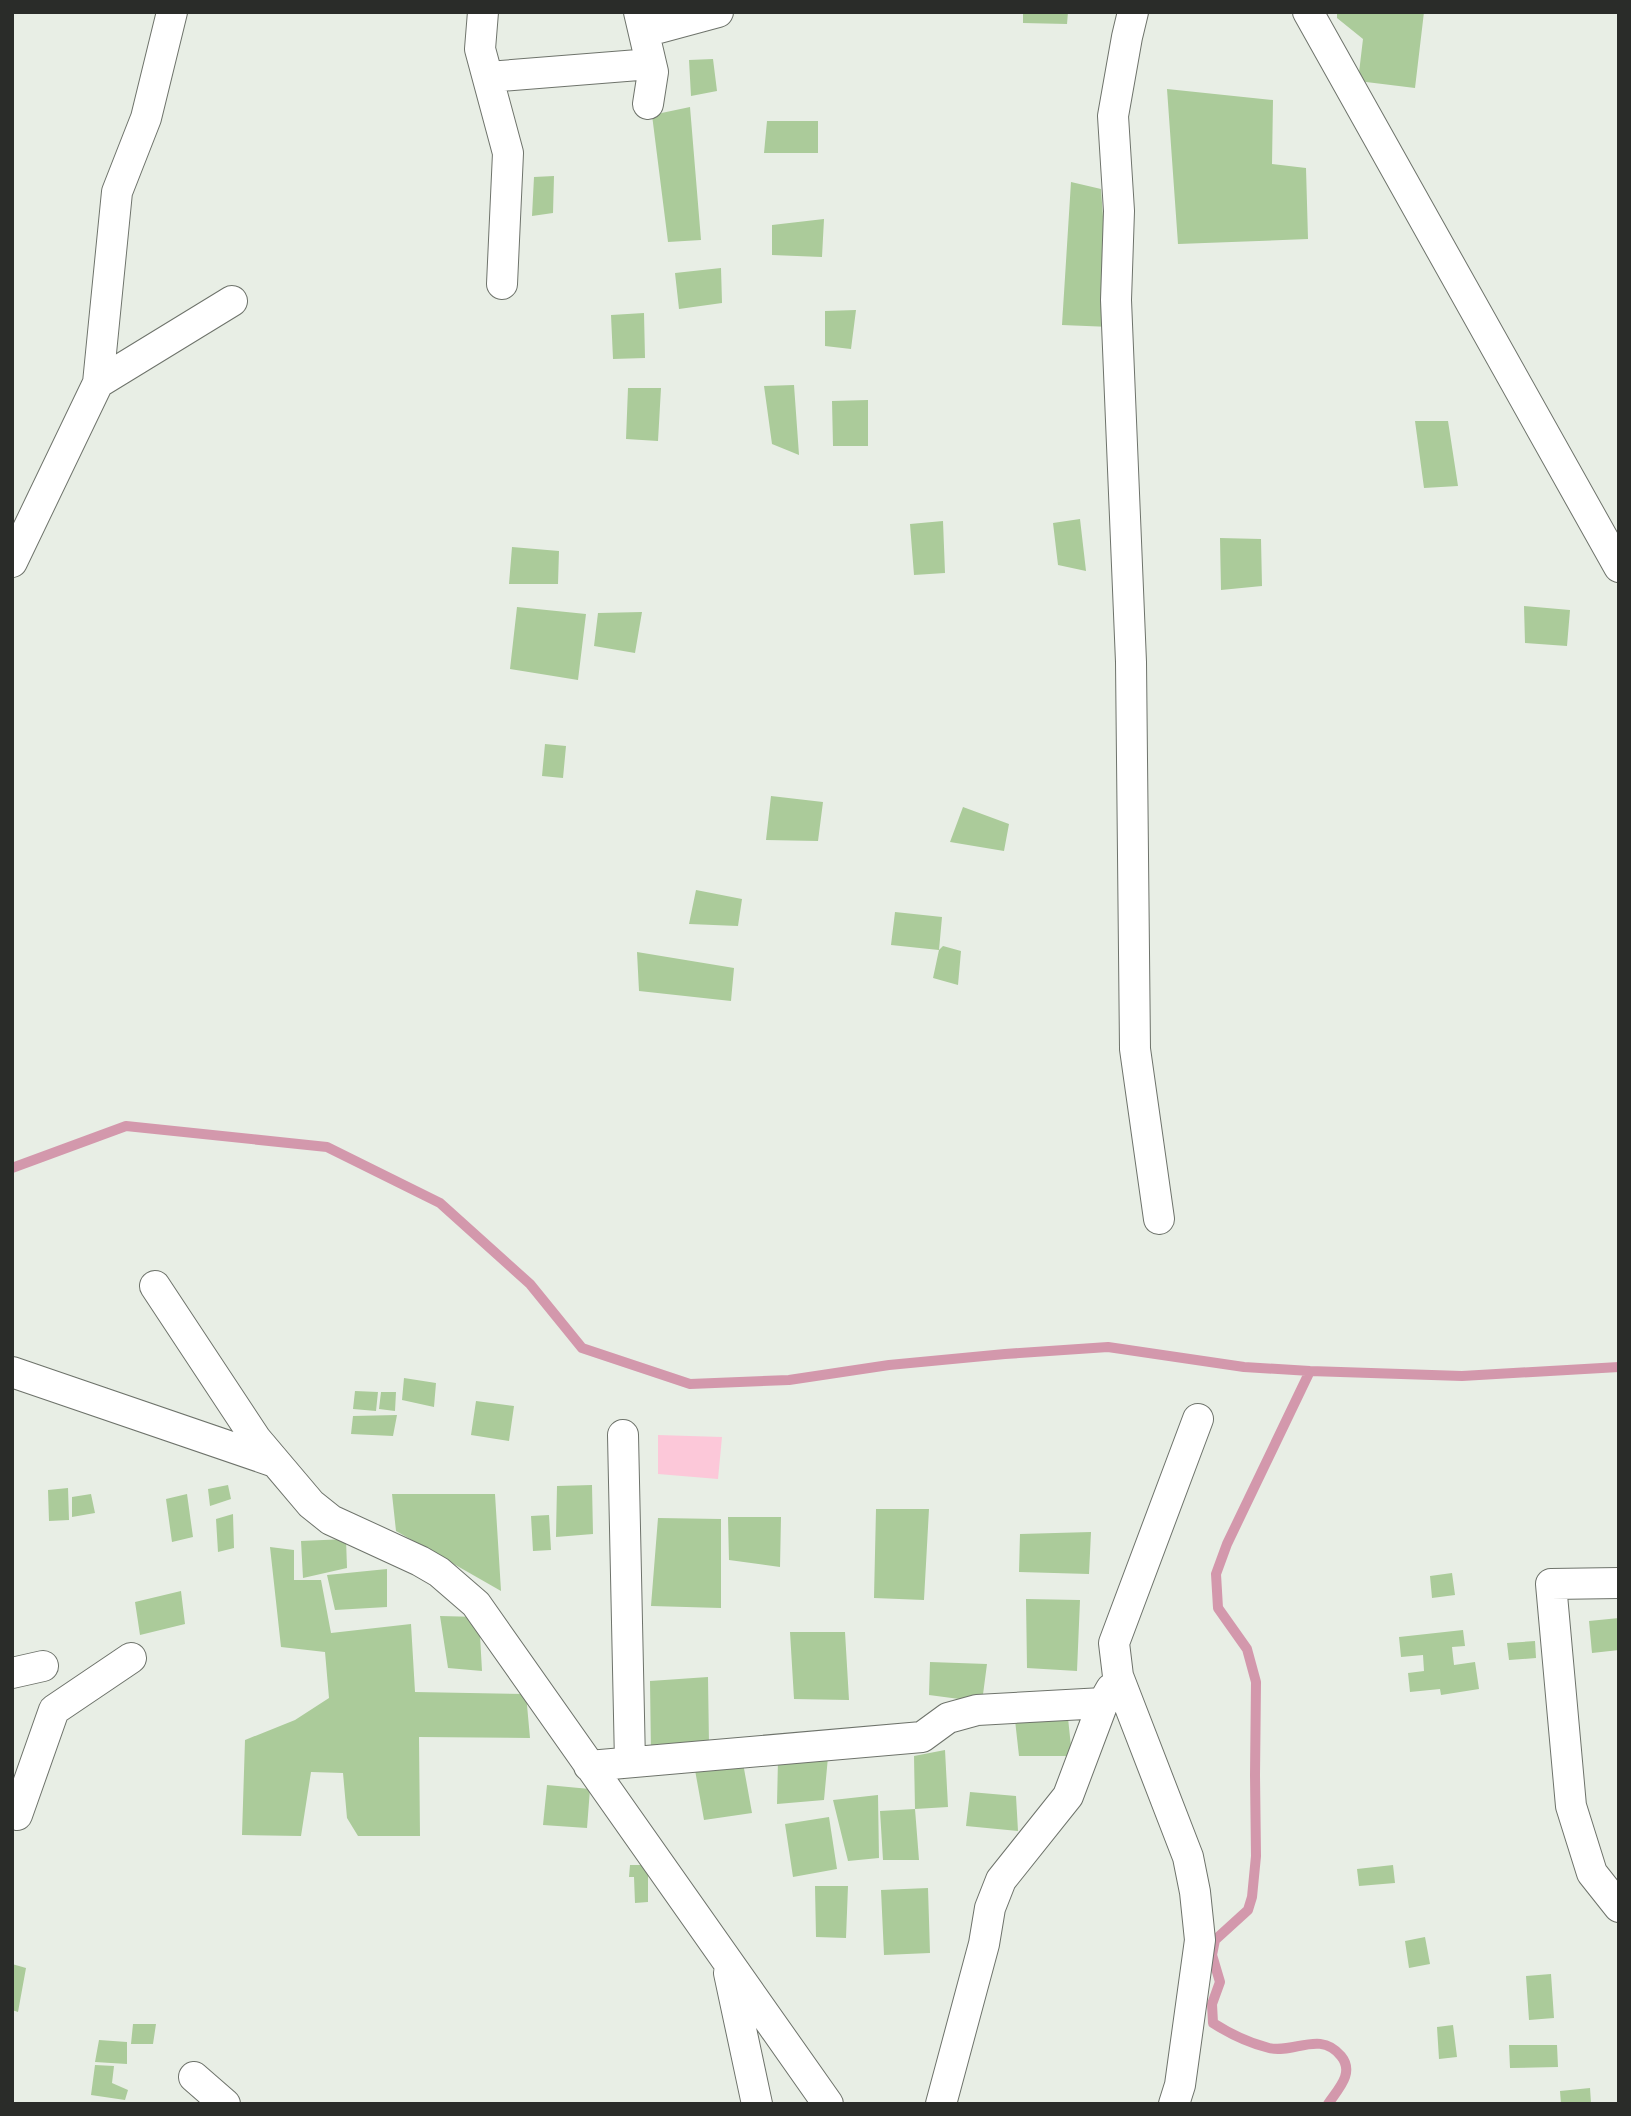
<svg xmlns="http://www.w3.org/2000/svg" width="1631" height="2116" viewBox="0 0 1631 2116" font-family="Poppins,sans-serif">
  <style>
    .green { fill: #fcc8d9 }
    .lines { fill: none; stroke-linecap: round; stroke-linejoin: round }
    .stream { stroke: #d398ac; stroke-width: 10 }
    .building { fill: #abcb9a }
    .street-casing { stroke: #6e736b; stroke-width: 32 }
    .street { stroke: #fff; stroke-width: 30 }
  </style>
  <rect width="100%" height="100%" fill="#e8eee5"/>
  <path class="green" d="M658,1435l64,2 -4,42 -60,-5z"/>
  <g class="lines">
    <path class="stream" d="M12,1168l114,-42 201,21 113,56 90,81 52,64 108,36 99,-4 100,-15 116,-11 103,-7 136,20 66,4 152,5 157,-9
      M1310,1371l-83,173 -11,30 2,34 29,41 9,33 -1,93 1,81 -4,41 -4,13 -33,30 -3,15 8,27 -8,22 1,19c17,11 36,20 56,25 25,6 51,-18 72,8 14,17 -3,33 -13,48"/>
  </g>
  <path class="building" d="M1023,12h45l-1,12 -44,-1z
    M1337,12h87l-9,76 -57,-7 5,-42 -26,-21z
    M713,59l4,32 -26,5 -2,-36z
    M1167,89l106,11 -1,64 34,4 2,71 -130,5z
    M690,107l11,133 -33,2 -16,-127z
    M767,121h51v32h-54z
    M554,176l-1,37 -21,3 2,-39z
    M1071,182l30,7 10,138 -49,-2z
    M824,219l-2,38 -50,-2v-30z
    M721,268l1,35 -43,6 -4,-36z
    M856,310l-5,39 -26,-3v-35z
    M644,313l1,45 -32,1 -2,-44z
    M794,385l5,70 -27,-11 -8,-58z
    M628,388h33l-3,53 -32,-2z
    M868,400v46h-35l-1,-45z
    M1415,421h33l10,65 -34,2z
    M1080,519l6,52 -28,-6 -5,-42z
    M943,521l2,52 -31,2 -4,-51z
    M1220,538l41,1 1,47 -41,4z
    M512,547l47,4 -1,33h-49z
    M1524,606l46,4 -3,36 -42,-3z
    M517,607l69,7 -8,66 -68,-11z
    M642,612l-7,41 -41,-7 4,-33z
    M545,744l21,2 -3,32 -21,-2z
    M771,796l52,6 -5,39 -52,-1z
    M963,807l46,17 -5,27 -54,-9z
    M696,890l46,9 -4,27 -49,-2z
    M895,912l47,5 -3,33 -48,-5z
    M943,946l18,5 -3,34 -25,-7 6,-28z
    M637,952l97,16 -3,33 -92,-10z
    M404,1378l32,5 -2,24 -32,-7z
    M355,1391l23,1 -2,19 -23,-2z
    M381,1392h15l-1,19 -16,-2z
    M476,1401l38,5 -5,35 -38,-6z
    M397,1415l-4,21 -42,-2 2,-18z
    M228,1485l3,14 -21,7 -2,-17z
    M592,1485l1,49 -37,3 1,-51z
    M68,1488l1,32 -20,1 -1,-31z
    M91,1494l4,19 -23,4v-20z
    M187,1494l6,43 -21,5 -6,-43z
    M392,1494h103l6,97 -105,-60z
    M876,1509h53l-5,91 -50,-2z
    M233,1514l1,34 -16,4 -2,-33z
    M549,1515l2,35 -18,1 -2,-35z
    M728,1517h53l-1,50 -51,-7z
    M658,1518l63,1v89l-70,-2z
    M1091,1532l-2,42 -70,-2 1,-38z
    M346,1539l1,29 -44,10 -2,-37z
    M270,1547l24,3v30h27l10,53 80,-9 4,68 111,2 4,44 -111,-1 1,99h-62l-11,-18 -4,-45 -32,-1 -10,64 -59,-1 3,-95 50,-20 34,-22 -4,-46 -44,-5z
    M387,1569v38l-52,3 -8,-35z
    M1452,1573l3,22 -23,3 -2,-22z
    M181,1591l4,33 -45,11 -5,-33z
    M1026,1599l54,1 -3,71 -50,-3z
    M440,1616l39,1 3,54 -34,-3z
    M1619,1618v32l-27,3 -3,-32z
    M1463,1630l2,16 -13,1 2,18 21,-3 4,27 -38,6 -1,-6 -30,3 -2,-19 16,-2 -1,-16 -22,2 -2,-20z
    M790,1632h55l4,68 -55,-1z
    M1535,1641l1,17 -27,2 -2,-17z
    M930,1662l57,2 -5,38 -53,-7z
    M708,1677l1,68 -58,9 -1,-73z
    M1068,1718l4,38h-53l-4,-36z
    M945,1750l3,57 -33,2 -1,-53z
    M828,1757l-4,43 -47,4 1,-44z
    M743,1763l9,50 -48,7 -9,-50z
    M547,1785l43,4 -3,39 -44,-3z
    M970,1792l46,4 2,35 -52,-5z
    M878,1795l1,63 -31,3 -15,-61z
    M915,1809l4,51h-36l-3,-49z
    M829,1817l8,52 -44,8 -8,-53z
    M630,1865h18v37l-13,1 -1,-26h-5z
    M1393,1865l2,18 -36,3 -2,-17z
    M815,1886h33l-2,52 -30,-1z
    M928,1888l2,65 -46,2 -3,-65z
    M1425,1937l5,27 -21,4 -4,-27z
    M12,1964l14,4 -8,44 -6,-2z
    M1551,1974l3,44 -25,2 -3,-44z
    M133,2024h23l-3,20h-22z
    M1453,2025l4,32 -18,2 -2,-32z
    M99,2040l28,2v22l-32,-2z
    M1509,2045h48l1,22 -48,1z
    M95,2065l19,1 -2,17 16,7 -3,10 -34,-5z
    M1590,2088l1,15 -30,1 -1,-13z"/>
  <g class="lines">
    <g class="street-casing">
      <path id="street" d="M172,12l-26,106 -29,74 -19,191 134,-82
        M483,12l-3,37 28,104 -6,131
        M639,12l14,60 -5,32
        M1133,12l-6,25 -14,79 6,95 -3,89 15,362 4,387 24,170
        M1308,12l311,555
        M644,32l74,-20
        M488,77l163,-13
        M12,562l86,-179
        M155,1286l101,153 55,65 20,16 89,41 19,11 37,32 352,500
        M12,1372l263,90
        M623,1435l7,327
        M1619,1583l-68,1 20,222 21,67 27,34
        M12,1673l31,-7
        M589,1766l333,-29 26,-19 29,-8 126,-7
        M12,1809l5,6 37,-105 77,-52
        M729,1973l28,131
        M194,2077l31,27
        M941,2104l43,-160 6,-36 11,-28 67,-84 35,-93 8,-14
        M1174,2104l6,-19 20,-145 -5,-48 -7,-35 -70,-181 -4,-33 84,-224"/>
    </g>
    <use href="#street" class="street"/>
  </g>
  <rect width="1631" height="2116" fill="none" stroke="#2a2c29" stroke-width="28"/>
</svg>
